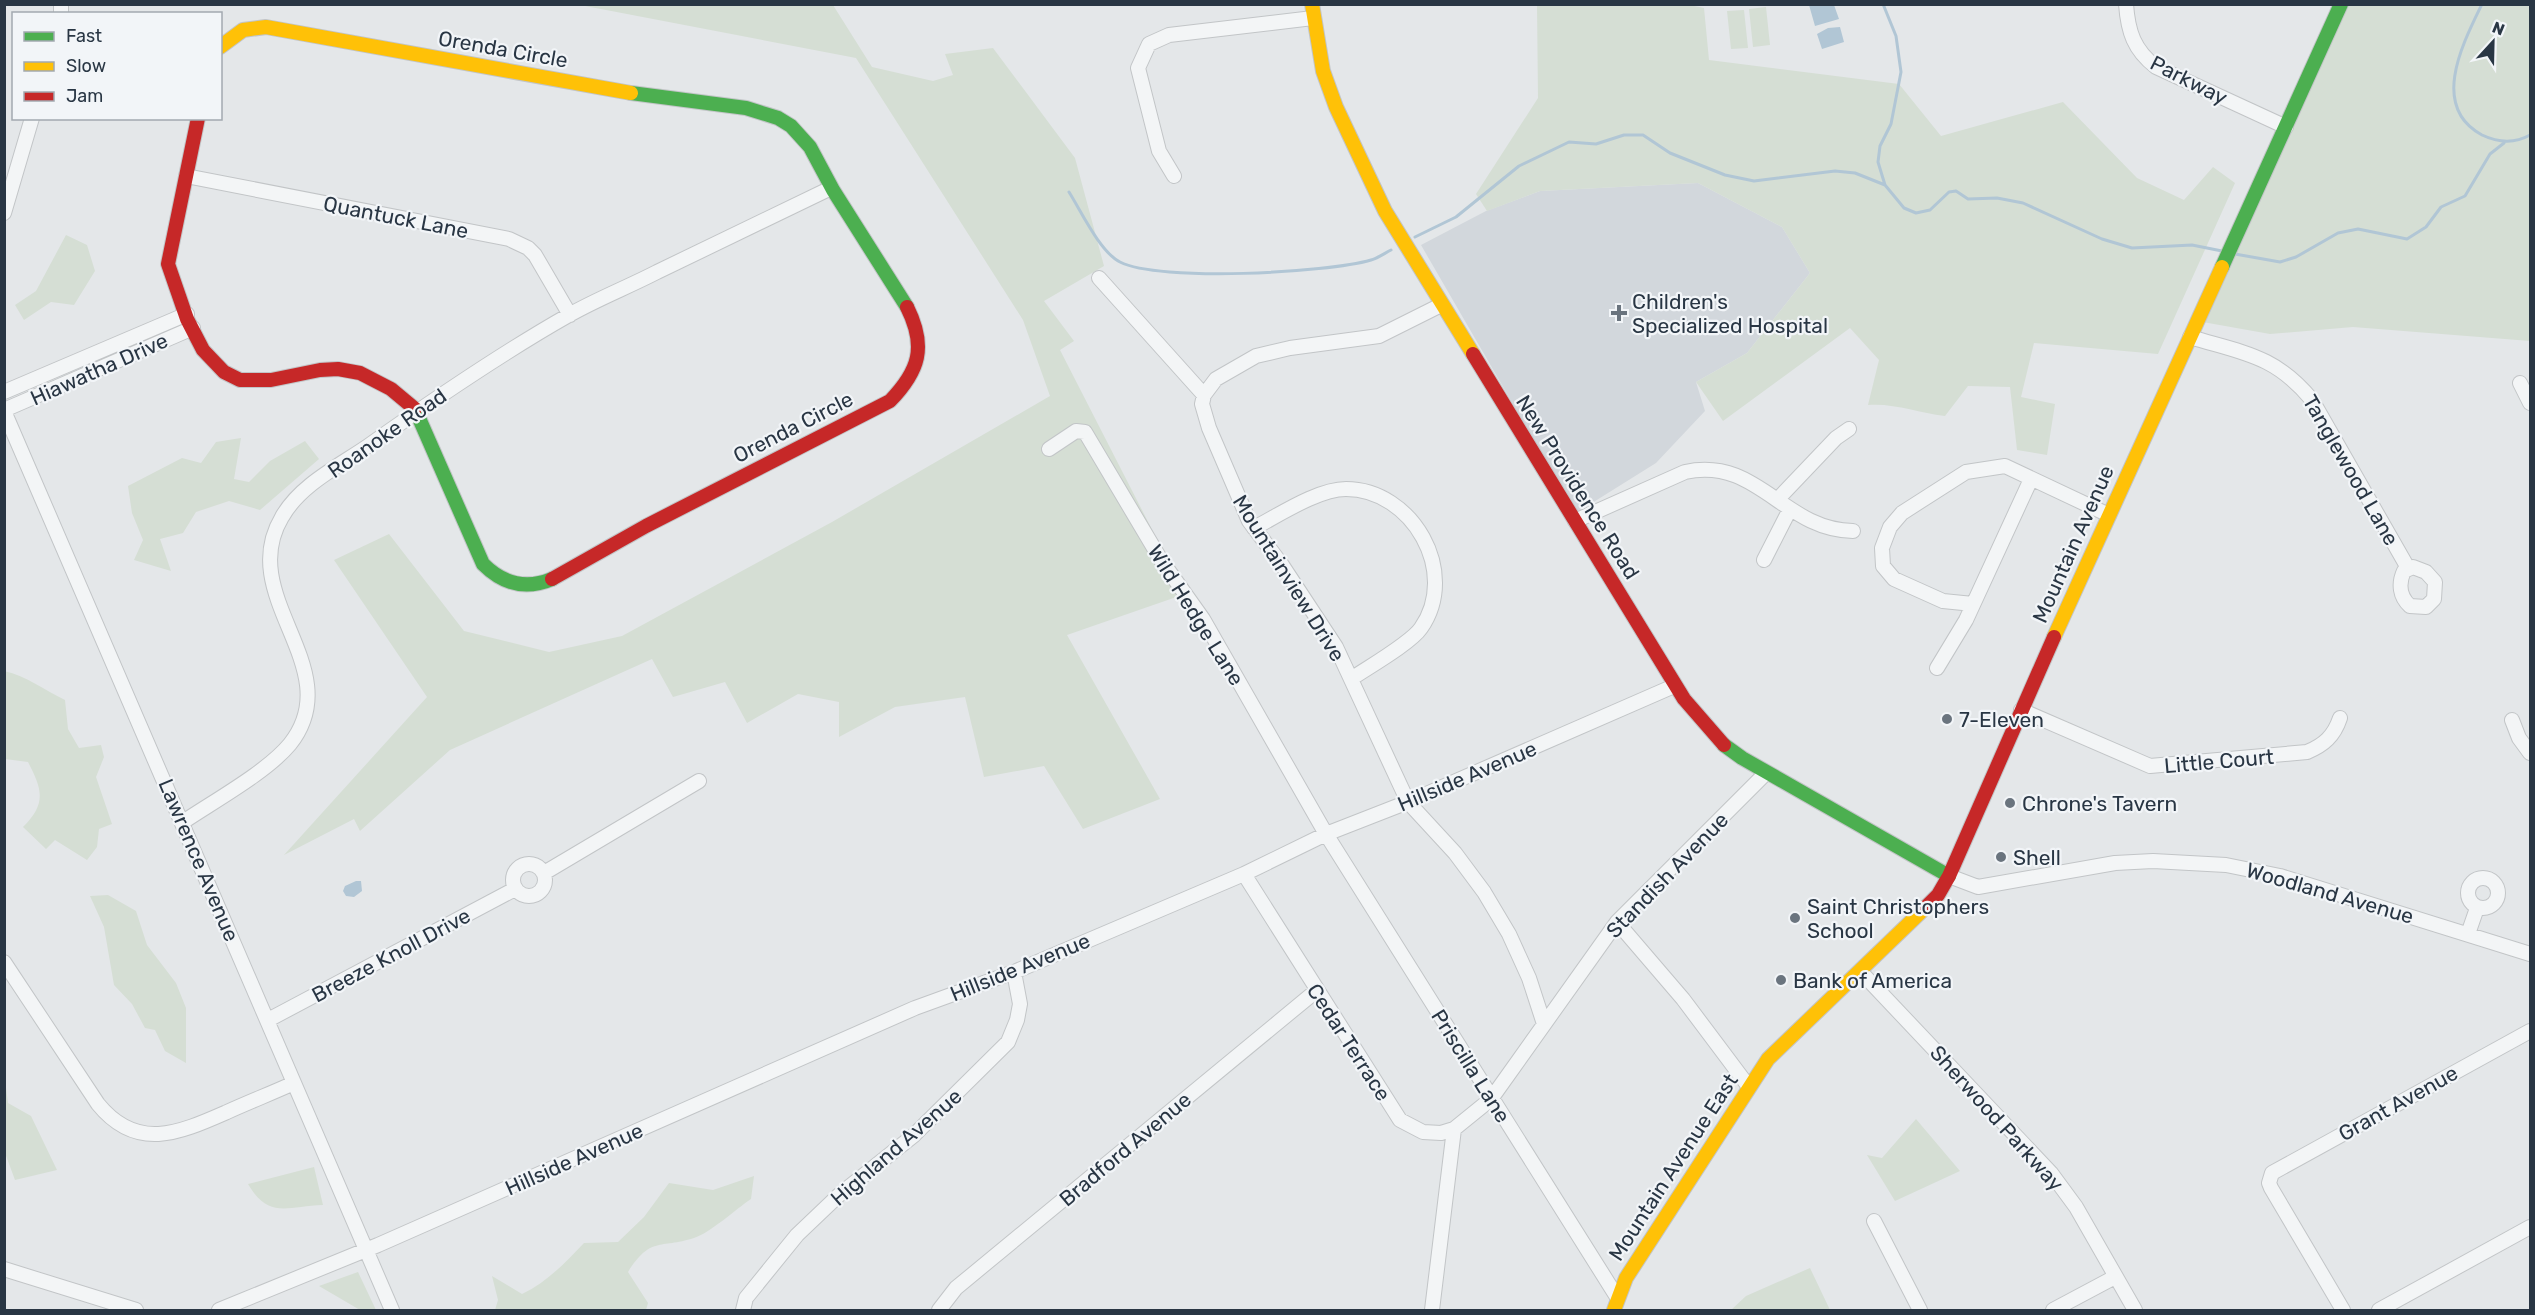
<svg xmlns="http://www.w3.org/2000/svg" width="2535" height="1315" viewBox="0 0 2535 1315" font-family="Rubik,sans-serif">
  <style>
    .built { fill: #d2d7dc }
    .green { fill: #d5ded4 }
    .water { fill: #b1c6d5 }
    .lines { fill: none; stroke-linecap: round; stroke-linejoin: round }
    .stream { stroke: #b1c6d5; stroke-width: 3 }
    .street-casing { stroke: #c2c5c7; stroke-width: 16 }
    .fast-casing { stroke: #c2c5c7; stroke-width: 16 }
    .slow-casing { stroke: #c2c5c7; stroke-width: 16 }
    .jam-casing { stroke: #c2c5c7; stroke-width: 16 }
    .street { stroke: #f3f5f6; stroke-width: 14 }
    .fast { stroke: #4caf50; stroke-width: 14 }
    .slow { stroke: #ffc107; stroke-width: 14 }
    .jam { stroke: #c62828; stroke-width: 14 }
    .poi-dot { fill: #6a747e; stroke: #f2f5f8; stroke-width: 2 }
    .labels { text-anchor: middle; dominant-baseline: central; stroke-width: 4.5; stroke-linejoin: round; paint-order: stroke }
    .street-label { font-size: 21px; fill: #293644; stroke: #f2f5f8 }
    .poi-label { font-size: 21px; fill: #293644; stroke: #f2f5f8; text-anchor: start }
  </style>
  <rect width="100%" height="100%" fill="#e4e7e9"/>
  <path class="built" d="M1698,183l84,44 28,46 -63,80 -51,29 9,29 -49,52 -80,50 -155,-268 65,-34 54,-20z"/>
  <path class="green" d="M580,5h253l39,62 61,14 20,-6 -8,-21 48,-6 82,110 29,108 -60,35 30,40 -14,9 125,244 -118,41 93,164 -77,30 -39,-63 -60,11 -19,-80 -70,10 -56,30v-35l-41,-8 -51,29 -22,-41 -52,15 -21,-38 -202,91 -90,81 -6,-12 -70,36 143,-158 -93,-137 55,-26 75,97 85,21 73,-16 210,-114 218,-126 -27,-76 -167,-262z
    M1537,5l148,-1 19,4 5,52 190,24 42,52 122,-34 74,76 47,22 29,-33 22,16 -77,171 -124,-11 -13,54 34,7 -8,51 -30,-5 -7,-63 -42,-1 -23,30c-27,-3 -50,-13 -77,-11l11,-45 -29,-32 -127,93 -27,-39 51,-29 63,-80 -28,-46 -84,-44 -158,8 -53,20 -11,-17 62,-96z
    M2348,5h182v336l-177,-14 -83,7 -73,-13z
    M1766,7l4,38 -17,2 -4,-38z
    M1744,10l4,38 -17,1 -4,-38z
    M66,235l21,10 8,26 -21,34 -23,-3 -27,18 -9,-15 21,-14z
    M241,438l-7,41 15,3 21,-21 35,-20 14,18 -59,51 -31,-9 -33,11 -13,21 -23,6 11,32 -37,-11 9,-20 -11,-27 -4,-27 54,-28 19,5 15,-21z
    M4,671c23,5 40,19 61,29l3,29 11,19 22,-3 3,12 -8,20 16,47 -13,5 -2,18 -10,13 -32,-20 -9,9 -23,-22c24,-24 19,-38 5,-65l-23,-3z
    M108,895l28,16 11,34 29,38 10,25v55l-21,-12 -10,-21 -10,-2 -13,-24 -18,-19 -10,-58 -14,-31z
    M5,1080l3,23 23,13 26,54 -42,10 -10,-27z
    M1916,1119l44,52 -65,30 -28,-46 15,3z
    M314,1167l9,38c-36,1 -54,15 -75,-21z
    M754,1176l-3,23c-15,10 -41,34 -57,39 -35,11 -43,-2 -66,34l20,31 -2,7h-151l3,-10 -6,-24 30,18c25,-12 43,-31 62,-51l34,-1 26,-25 25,-34 44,7z
    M1810,1268l20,42h-99l15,-14z
    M358,1272l18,38h-16l-41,-24z"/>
  <path class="water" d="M1809,5h25l5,14 -24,7z
    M1840,27l4,15 -22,7 -5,-15 11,-6z
    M356,881h5l1,10 -8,6 -8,-1 -3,-5 2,-5z"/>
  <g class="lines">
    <path class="stream" d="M1883,4l13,32 5,36 -10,52 -11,22 -2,16 7,23
      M2482,4c-20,41 -52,103 0,131 17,8 32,9 48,0
      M1069,192c12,19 31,60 51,70 39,20 207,11 251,-2 7,-2 14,-7 20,-10
      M1415,237l41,-20 63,-51 50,-24 27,2 28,-9h19l27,18 55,22 29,6 81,-10 20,2 30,12 19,23 12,5 14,-3 19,-18 7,-1 12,8 29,-1 26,5 79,36 30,9 60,-3 30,6
      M2235,254l45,8 16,-5 42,-24 20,-4 49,10 19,-12 15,-20 24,-11 25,-42 14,-11"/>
    <g class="street-casing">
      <path id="street" d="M2126,4c2,28 8,46 30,63l130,60
        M61,14v-10
        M186,176l323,63 19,9 7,7 35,60
        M1174,176l-15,-25 -21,-83 11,-24 20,-9 144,-17
        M4,213l28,-95
        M1099,278l105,117 -2,9 7,24 40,93 33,44 54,82 72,155 47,51 29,39 25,42 20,44 15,46
        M2190,337c53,16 85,18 122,63l96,168
        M2520,383l10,20
        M4,392l183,-78
        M1204,395l12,-16 40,-23 34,-8 89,-12 62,-31
        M4,410l189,-82
        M4,411l388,899
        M1049,449l27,-18 9,1 76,128 42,59 123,215 291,463
        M1777,500l59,-62 13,-9
        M1575,521l110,-49c73,-16 98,58 168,59
        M1254,528c25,-13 64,-39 92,-39 66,0 114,83 75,139 -10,15 -54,40 -70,51
        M1764,560l26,-51
        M2413,567l13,5 9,10 -1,17 -8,8 -16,-1c-10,-9 -12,-22 -6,-35z
        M1973,604l-30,-3 -49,-22 -11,-13 -1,-18 8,-21 12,-14 64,-41 39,-6 104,49
        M1937,668l29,-48 65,-141
        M2021,710l129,56 157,-14c17,-7 27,-16 33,-34
        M2512,720l7,18 11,15
        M183,822c31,-21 84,-50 107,-78 60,-76 -56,-147 -8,-227 18,-32 57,-51 86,-71 65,-46 132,-92 201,-131 28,-16 59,-28 88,-43 58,-28 116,-56 174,-84
        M513 880a16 16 0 1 1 32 0a16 16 0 1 1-32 0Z
        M544,873l155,-92
        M1244,874l156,246 23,12 18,1 13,-4 37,-30 126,-177 149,-149
        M1949,876l29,11 137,-24 38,-2 73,4 54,11 250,78
        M2468 893a15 15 0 1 1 30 0a15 15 0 1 1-30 0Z
        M1617,922l66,77 66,88
        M2468,934l9,-26
        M4,962l94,142c39,48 81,29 129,8 22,-10 45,-19 67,-29
        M1860,971l191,202 25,34 59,103
        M268,1020l247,-131
        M1874,1221l46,89
        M4,1269l132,41
        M219,1310l159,-65 537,-237 99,-36 230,-98 82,-40 82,-32 266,-116
        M743,1310l3,-12 51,-63 42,-40 74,-59 95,-94 9,-22 3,-16 -6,-32
        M939,1310l17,-22 360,-297
        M1432,1310l22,-181
        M2053,1310l62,-33
        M2343,1310l-72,-122 -2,-5 3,-10 258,-142
        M2379,1310l151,-83"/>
    </g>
    <g class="fast-casing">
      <path id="fast" d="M631,93l115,15 32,10 13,8 19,21 23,43 74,117
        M2222,267l119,-263
        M415,409l68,155c20,20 43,26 69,15
        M1724,745l18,13 207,118"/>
    </g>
    <g class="slow-casing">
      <path id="slow" d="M1312,4l11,67 13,36 49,104 88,143
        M220,47l23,-17 23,-3 365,66
        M2054,637l168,-370
        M1614,1310l12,-32 142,-219 158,-152"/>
    </g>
    <g class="jam-casing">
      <path id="jam" d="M198,118l-30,146 19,55 16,31 21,22 16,8h31l49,-10 18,-1 22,4 31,16 24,20
        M1473,354l211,345 40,46
        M552,579l94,-53 244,-125c29,-30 37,-54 17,-94
        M1926,907l12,-12 11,-19 105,-239"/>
    </g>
    <use href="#street" class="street"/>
    <use href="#fast" class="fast"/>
    <use href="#slow" class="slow"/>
    <use href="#jam" class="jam"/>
  </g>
  <g class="poi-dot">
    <path d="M1616 304h6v6h6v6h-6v6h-6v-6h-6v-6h6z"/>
    <circle cx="1947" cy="719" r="6"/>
    <circle cx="2010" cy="803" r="6"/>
    <circle cx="2001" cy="857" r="6"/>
    <circle cx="1795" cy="918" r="6"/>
    <circle cx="1781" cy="980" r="6"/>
  </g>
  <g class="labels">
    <g class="street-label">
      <text transform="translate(503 49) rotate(10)">Orenda Circle</text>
      <text transform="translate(2189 80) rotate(27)">Parkway</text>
      <text transform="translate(396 217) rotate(11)">Quantuck Lane</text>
      <text transform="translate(99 369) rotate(-24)">Hiawatha Drive</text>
      <text transform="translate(793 427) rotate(-27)">Orenda Circle</text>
      <text transform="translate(387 433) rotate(-35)">Roanoke Road</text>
      <text transform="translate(2351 470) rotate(60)">Tanglewood Lane</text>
      <text transform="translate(1578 487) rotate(58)">New Providence Road</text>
      <text transform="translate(2073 544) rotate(-66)">Mountain Avenue</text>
      <text transform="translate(1289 578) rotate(58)">Mountainview Drive</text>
      <text transform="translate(1196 615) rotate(58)">Wild Hedge Lane</text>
      <text transform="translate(2219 761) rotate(-5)">Little Court</text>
      <text transform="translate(1467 776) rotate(-23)">Hillside Avenue</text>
      <text transform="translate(199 860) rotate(67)">Lawrence Avenue</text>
      <text transform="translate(1667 875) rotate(-46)">Standish Avenue</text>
      <text transform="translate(2330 893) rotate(16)">Woodland Avenue</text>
      <text transform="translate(391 955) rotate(-28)">Breeze Knoll Drive</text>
      <text transform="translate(1020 967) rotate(-22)">Hillside Avenue</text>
      <text transform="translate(1349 1042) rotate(57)">Cedar Terrace</text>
      <text transform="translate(1471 1066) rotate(58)">Priscilla Lane</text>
      <text transform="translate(2398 1103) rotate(-29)">Grant Avenue</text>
      <text transform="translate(1997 1118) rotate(48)">Sherwood Parkway</text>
      <text transform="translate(896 1147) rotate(-41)">Highland Avenue</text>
      <text transform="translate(1125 1149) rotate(-40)">Bradford Avenue</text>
      <text transform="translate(574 1159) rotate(-24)">Hillside Avenue</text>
      <text transform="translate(1673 1167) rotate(-57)">Mountain Avenue East</text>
    </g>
    <g class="poi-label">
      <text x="1632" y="301">Children's<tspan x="1632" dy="24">Specialized Hospital</tspan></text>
      <text x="1959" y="719">7-Eleven</text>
      <text x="2022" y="803">Chrone's Tavern</text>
      <text x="2013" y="857">Shell</text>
      <text x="1807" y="906">Saint Christophers<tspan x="1807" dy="24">School</tspan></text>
      <text x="1793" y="980">Bank of America</text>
    </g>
  </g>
  <rect width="2535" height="1315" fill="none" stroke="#293644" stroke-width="12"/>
  <rect x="12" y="12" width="210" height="108" fill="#f2f5f8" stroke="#a2a9b0" stroke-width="1.5"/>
  <rect x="24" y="32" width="30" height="9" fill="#4caf50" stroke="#a2a9b0" stroke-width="1.5"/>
  <text x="66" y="42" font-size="18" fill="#293644">Fast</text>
  <rect x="24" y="62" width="30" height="9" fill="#ffc107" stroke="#a2a9b0" stroke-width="1.5"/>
  <text x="66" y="72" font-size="18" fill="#293644">Slow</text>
  <rect x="24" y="92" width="30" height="9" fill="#c62828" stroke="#a2a9b0" stroke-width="1.5"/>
  <text x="66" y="102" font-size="18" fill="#293644">Jam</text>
  <g transform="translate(2493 42) rotate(22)" stroke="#f2f5f8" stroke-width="4.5" paint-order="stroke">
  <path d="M0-4.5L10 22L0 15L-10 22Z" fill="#293644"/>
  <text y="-9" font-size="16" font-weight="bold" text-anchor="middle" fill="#293644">N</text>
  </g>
</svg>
